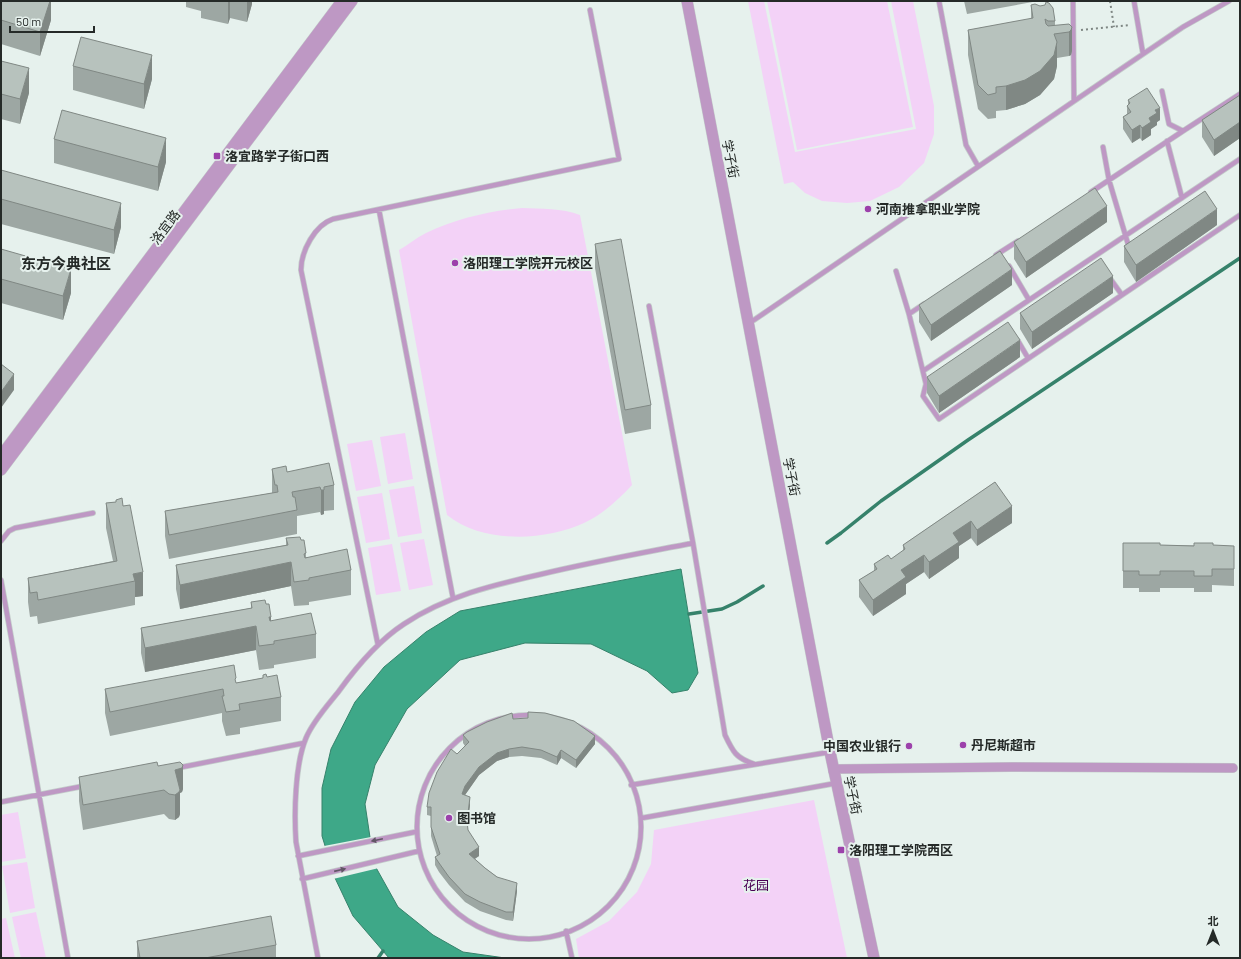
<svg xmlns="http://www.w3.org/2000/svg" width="1241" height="959" viewBox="0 0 1241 959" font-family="Barlow,'Noto Sans SC',sans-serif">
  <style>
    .green { fill: #f3d2f7 }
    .water { fill: #3ea888; stroke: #36826b }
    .pier { fill: #e6f1ed }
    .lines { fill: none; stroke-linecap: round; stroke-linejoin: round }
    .stream { stroke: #36826b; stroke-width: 3.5 }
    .service-casing { stroke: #c3cdca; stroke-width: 6 }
    .minor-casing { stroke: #c3cdca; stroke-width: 10 }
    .tertiary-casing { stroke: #c3cdca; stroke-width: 12 }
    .path { stroke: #7e8683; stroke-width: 2; stroke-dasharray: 2 3; stroke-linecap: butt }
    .service { stroke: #be98c4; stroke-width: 4.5 }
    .minor { stroke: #be98c4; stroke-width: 9 }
    .tertiary { stroke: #be98c4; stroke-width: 11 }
    .wall { fill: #9da7a3 }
    .shaded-wall { fill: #808884 }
    .building { fill: #b7c2bd; stroke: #808884 }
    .oneway { fill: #625666 }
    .poi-dot { fill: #9c41ab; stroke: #e6f1ed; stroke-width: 1.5 }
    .labels { text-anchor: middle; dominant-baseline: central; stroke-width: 4; stroke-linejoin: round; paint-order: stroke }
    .poi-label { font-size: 13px; font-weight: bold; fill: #252a28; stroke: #e6f1ed; text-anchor: start }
    .street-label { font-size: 13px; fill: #252a28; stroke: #e6f1ed }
    .park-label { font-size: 13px; fill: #490053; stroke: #e6f1ed }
    .quarter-label { font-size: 15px; font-weight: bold; fill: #252a28; stroke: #e6f1ed }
  </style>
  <rect width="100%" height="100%" fill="#e6f1ed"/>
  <path class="green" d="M748,1h16l31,151 121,-23 -25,-128h22l21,105v28l-10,29 -25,24 -29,14 -23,2 -25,-2 -17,-8 -12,-11 -9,2z
    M767,1h120l26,126 -116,23z
    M522,208c19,1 40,0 58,7l52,270c-14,15 -29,29 -48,38 -39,18 -101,21 -137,-8l-48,-265c9,-5 17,-12 27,-17 30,-14 62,-22 96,-25z
    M405,433l8,46 -25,5 -8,-47z
    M372,440l9,46 -25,5 -9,-47z
    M414,486l8,47 -24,4 -9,-47z
    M382,493l8,46 -24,4 -9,-46z
    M424,539l9,46 -24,5 -9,-47z
    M392,544l9,47 -25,4 -8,-47z
    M814,800l33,158h-268l-3,-19 33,-18 28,-29 14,-28 3,-34z
    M18,812l8,46 -25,4v-47z
    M27,862l8,46 -25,5 -8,-47z
    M36,912l10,46h-25l-9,-41z
    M6,918l9,40h-14v-39z"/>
  <path class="water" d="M681,569l17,104 -10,17 -16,3 -25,-22 -56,-27 -66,-1 -65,17 -53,49 -32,56 -10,39 9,60 24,43 35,28 30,17 42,6h-116l-36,-42 -18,-38 -13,-42v-48l9,-39 24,-47 29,-35 42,-35 34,-21z"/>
  <path class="pier" d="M371,837l5,26 3,5 -46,11 -9,-33z"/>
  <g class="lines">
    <path class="stream" d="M827,543l14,-10 40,-32 87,-61 272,-182
      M689,614l33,-5 15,-7 26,-16
      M378,958l5,-7"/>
    <g class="service-casing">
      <path id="service" d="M939,1l27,144 12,21
        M1073,1l1,100
        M1134,1l9,53
        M1162,91l7,33 14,7 57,-37
        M1167,141l15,57
        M1103,147l6,33 19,64
        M1091,192l92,-61
        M379,210l74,388
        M996,255l22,-14
        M1009,266l20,34
        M896,271l13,43 15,-10
        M1109,277l13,18
        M649,306l44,237 32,192c8,17 11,23 29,29
        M909,314l17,70 -3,12 16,23 301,-204
        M748,322l6,-2 367,-251 62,-42 46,-26
        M1018,341l10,17
        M923,371l317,-212
        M1,541l8,-10 6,-3 78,-15
        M1,580l67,378
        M378,645l-77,-375c0,-19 14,-45 32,-51l286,-60 -29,-149
        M417 827a112 112 0 1 1 224 0a112 112 0 1 1-224 0Z
        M177,768l127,-25
        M631,785l199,-33
        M1,802l83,-16
        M642,818l195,-35
        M298,856l117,-24
        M302,879l117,-28
        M566,931l6,27
        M318,958l-22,-116c-2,-29 -1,-78 10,-104 7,-17 22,-33 33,-47 18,-25 39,-50 65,-67 42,-28 89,-39 138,-50 50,-12 100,-21 151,-31"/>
    </g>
    <g class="minor-casing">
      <path id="minor" d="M833,771l4,-2 174,-2 222,1"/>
    </g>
    <g class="tertiary-casing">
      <path id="tertiary" d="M687,1l143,751 44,206
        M1,456l341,-455
        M1,470l351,-469"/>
    </g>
    <path class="path" d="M1110,1l4,26
      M1081,30l49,-5"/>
    <use href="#service" class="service"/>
    <use href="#minor" class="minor"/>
    <use href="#tertiary" class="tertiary"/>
  </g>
  <path class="wall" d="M1,1h50v19l-11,36 -39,-12z
    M186,1h66v3l-5,18 -17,-4 -2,6 -27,-6v-7l-15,-4z
    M964,1h74l-71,13z
    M1031,5l24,16v5l14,-2 3,27 -1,4 -2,1 -12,2v8l-3,13 -14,16 -15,9 -19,6 -10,1v7l-8,1 -10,-10 -10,-54v-25l63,-11z
    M1,61l28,32 -9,31 -19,-5z
    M73,66l79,13 -8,30 -71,-19z
    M1240,95v43l-26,18 -12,-19v-17z
    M1128,100l32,20 -3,2v3l-6,4v6l-9,6 -2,-3 -8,5 -9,-14v-12l4,-3v-8l1,-1z
    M54,139l112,23 -8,29 -104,-28z
    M1,170l120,57 -7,27 -113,-30z
    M1107,222l-81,56 -12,-19v-17z
    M1217,225l-81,57 -12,-20v-16z
    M595,244l56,161v24l-26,5 -30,-166z
    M1,249l70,44 -8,27 -62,-17z
    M1012,285l-81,56 -12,-19v-17z
    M1113,293l-81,56 -12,-20v-16z
    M1020,357l-81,56 -12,-20v-16z
    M272,469l15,3 47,13v25l-10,1v3l-3,1 -1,-3 -23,4v18l-128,25 -4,-23v-25l107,-18z
    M995,482l17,41 -35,23 -6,-8 -12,8v12l-30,21 -5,-7 -18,12v10l-33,22 -14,-19v-17l15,-9v-7l17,-5 12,-8v-6z
    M116,500l27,96 -8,1v8l-97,19 -1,-8 -7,1 -2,-15v-24l85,-17 -7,-33v-25l10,-1z
    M286,538l15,2 5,13v4l45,13v25l-42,7v3l-15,1 -3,-20 -111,23 -4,-20v-24l110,-20z
    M1123,543l37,2 74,1v40l-22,-1v7h-18v-4h-34v4h-21v-4h-16z
    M251,602l20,19 45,13v24l-42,7v3l-15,2 -3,-20 -111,22 -4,-19v-25l110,-20z
    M267,677l14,20v24l-41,7v6l-14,2 -4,-15v-8l-112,23 -5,-23v-24l131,-6z
    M513,719l82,25 -19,24 -15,-10 -4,7 -16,-7 -19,-2 -13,1 -12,4 -18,14 -14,20 5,10 -3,20 1,5 11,26 -4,3 10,9 32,23 -4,30 -7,-1 -26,-9 -15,-9 -16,-17 -10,-13 -4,-7v-8l2,-1 -6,-20v-20l-4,-1v-8l30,-53 8,-8 -2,-3v-8z
    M158,766l25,23 -1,3 -2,1v21l-1,3 -4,3 -6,-1 -5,-5 -81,16 -4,-29v-24z
    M137,941l139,4v13h-139z"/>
  <path class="shaded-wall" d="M50,1h1v19l-11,36v-24z
    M228,1h2v17l-2,6z
    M247,1h5v3l-5,18z
    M1072,27v24l-1,4 -2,1v-24z
    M1057,42v24l-3,13 -14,16 -15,9 -19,6v-24z
    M152,55v24l-8,30v-25z
    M29,68v25l-9,31v-25z
    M1160,108v12l-3,2v3l-6,4v6l-9,6v-13l13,-18z
    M1240,122v16l-26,18v-16z
    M1140,125v13l-8,5v-13z
    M166,138v24l-8,29v-24z
    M121,203v24l-7,27v-24z
    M1107,206v16l-81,56v-16z
    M1217,209v16l-81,57v-17z
    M71,269v24l-8,27v-24z
    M1012,269v16l-81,56v-16z
    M1113,276v17l-81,56v-17z
    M1020,340v17l-81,56v-17z
    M14,374v16l-13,18v-16z
    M321,490h3v24l-3,1z
    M1012,506v17l-35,23v-16z
    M971,521v17l-12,8v12l-30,21v-17l24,-29z
    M924,555v17l-18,12v10l-33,22v-16l28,-30z
    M291,562v24l-111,23v-24z
    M143,572v24l-8,1v-16l-2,-7z
    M269,617h2v24z
    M256,626v24l-111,22v-24z
    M595,736v8l-19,24v-8z
    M509,749v8l-12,4 -18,14 -14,20 -3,-1 3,-8 14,-19 18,-14z
    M561,750v8l-4,7v-8z
    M183,765v24l-1,3 -2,1v21l-1,3 -4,3v-50z
    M470,797v8l-3,24v-8z
    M479,847v9l-10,6v-8z
    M517,883v8l-4,30v-9z"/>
  <path class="building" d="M1,1h49l-10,31 -39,-12z
    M1046,2l3,1 4,5 2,13h-7l-3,-2 1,5 2,2 21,-2 3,3 -1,3 -2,2 -15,2 3,8 -3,13 -14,16 -15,9 -19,6 -10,1v6l-8,2 -10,-10 -10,-55 65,-12 -2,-13 4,-1 5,2 5,-1z
    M81,37l71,18 -8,29 -71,-18z
    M1,61l28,7 -9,31 -19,-5z
    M1147,88l13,20 -5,2 2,3 -8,5 2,4 -9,6 -2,-3 -8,5 -9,-13 8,-5 -4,-6 3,-3 -2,-3z
    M1240,95v27l-26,18 -12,-20z
    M62,110l104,28 -8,29 -104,-28z
    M1,170l120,33 -7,27 -113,-31z
    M1095,188l12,18 -81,56 -12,-20z
    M1205,191l12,18 -81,56 -12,-19z
    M621,239l30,166 -26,5 -30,-166z
    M1,249l70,20 -8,27 -62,-17z
    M1000,251l12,18 -81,56 -12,-20z
    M1101,258l12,18 -81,56 -12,-19z
    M1008,322l12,18 -81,56 -12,-19z
    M1,364l13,10 -13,18z
    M329,463l5,22 -10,2v3h-3l-1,-3 -28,5 1,5h2l2,13 -128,25 -4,-24 113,-19 -1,-7h-2l-3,-16 14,-3 1,6z
    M995,482l17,24 -35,24 -6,-9 -18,12 6,9 -30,20 -5,-7 -23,15 5,7 -33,23 -14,-20 18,-11 -3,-5 14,-9 3,4 14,-10 -2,-4z
    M122,498l1,8 7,-1 13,67 -10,2 2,7 -97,19 -1,-8 -7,1 -2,-15 89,-17 -11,-58 10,-1v-2z
    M300,537l1,3h3l2,13 -2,1 1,4 42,-9 4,21 -42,8v2l-15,2 -3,-20 -111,23 -4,-20 112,-20 -2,-7z
    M1123,543h37v2l34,1v-3h19v2l21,1v23h-22v7h-18v-5h-34v4h-21v-4h-16z
    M265,600l1,4h3l2,13h-2l1,4 41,-8 5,21 -42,7v3l-15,2 -3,-20 -111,22 -4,-20 111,-20 -1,-6z
    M234,665l2,13 -1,1 1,4 27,-5v-3l3,-1 1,3 10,-2 4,22 -42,7 1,6 -14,2 -4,-16h2l-1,-7 -113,23 -5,-23z
    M528,712l17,1 29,8 21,15 -19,24 -15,-10 -4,7 -16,-7 -19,-3 -13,2 -12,4 -18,14 -14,19 -3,8 8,3 -3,24 1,9 11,17 -10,7 16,14 12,9 20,6 -4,29h-7l-26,-10 -15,-8 -16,-17 -10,-14 -4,-6 5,-3 -9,-27v-20h-4l2,-14 8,-21 14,-23 6,5 12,-12 -6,-7 4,-3 20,-10 25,-9 1,6 15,-1z
    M157,762l1,4 22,-4 3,3 -1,3 -7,2 5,20 -1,2 -4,3 -6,-1 -5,-4 -81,15 -4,-28z
    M271,916l5,29 -71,13h-65l-3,-17z"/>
  <defs><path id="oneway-solid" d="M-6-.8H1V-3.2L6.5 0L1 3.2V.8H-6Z"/></defs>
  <g class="oneway">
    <use href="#oneway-solid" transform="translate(377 840) rotate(168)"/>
    <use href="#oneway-solid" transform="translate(340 870) rotate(-13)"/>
  </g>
  <g class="poi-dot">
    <rect x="213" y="152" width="8" height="8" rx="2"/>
    <circle cx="868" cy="209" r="4"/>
    <circle cx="455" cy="263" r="4"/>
    <circle cx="963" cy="745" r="4"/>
    <circle cx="909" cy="746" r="4"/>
    <circle cx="449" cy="818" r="4"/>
    <rect x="837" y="846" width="8" height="8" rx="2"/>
  </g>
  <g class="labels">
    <g class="poi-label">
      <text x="225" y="156">洛宜路学子街口西</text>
      <text x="876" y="209">河南推拿职业学院</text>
      <text x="463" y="263">洛阳理工学院开元校区</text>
      <text x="971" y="745">丹尼斯超市</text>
      <text x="901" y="746" text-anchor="end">中国农业银行</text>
      <text x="457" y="818">图书馆</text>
      <text x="849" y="850">洛阳理工学院西区</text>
    </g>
    <g class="street-label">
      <text transform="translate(731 159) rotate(79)">学子街</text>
      <text transform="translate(165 227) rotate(-53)">洛宜路</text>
      <text transform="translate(792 477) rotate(79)">学子街</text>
      <text transform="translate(853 795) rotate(78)">学子街</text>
    </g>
    <g class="park-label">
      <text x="756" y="885">花园</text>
    </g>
    <g class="quarter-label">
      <text x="66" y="263">东方今典社区</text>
    </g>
  </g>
  <rect width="1241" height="959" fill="none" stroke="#252a28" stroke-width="4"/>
  <g transform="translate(1213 931)" stroke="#e6f1ed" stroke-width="3" paint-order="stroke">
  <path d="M0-3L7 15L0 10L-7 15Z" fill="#252a28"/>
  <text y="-6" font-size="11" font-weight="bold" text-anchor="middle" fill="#252a28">北</text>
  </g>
  <path d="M10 26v6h84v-6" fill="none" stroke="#252a28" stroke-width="2"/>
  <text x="16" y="26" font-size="12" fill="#252a28" stroke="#e6f1ed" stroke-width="3" paint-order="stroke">50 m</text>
</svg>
